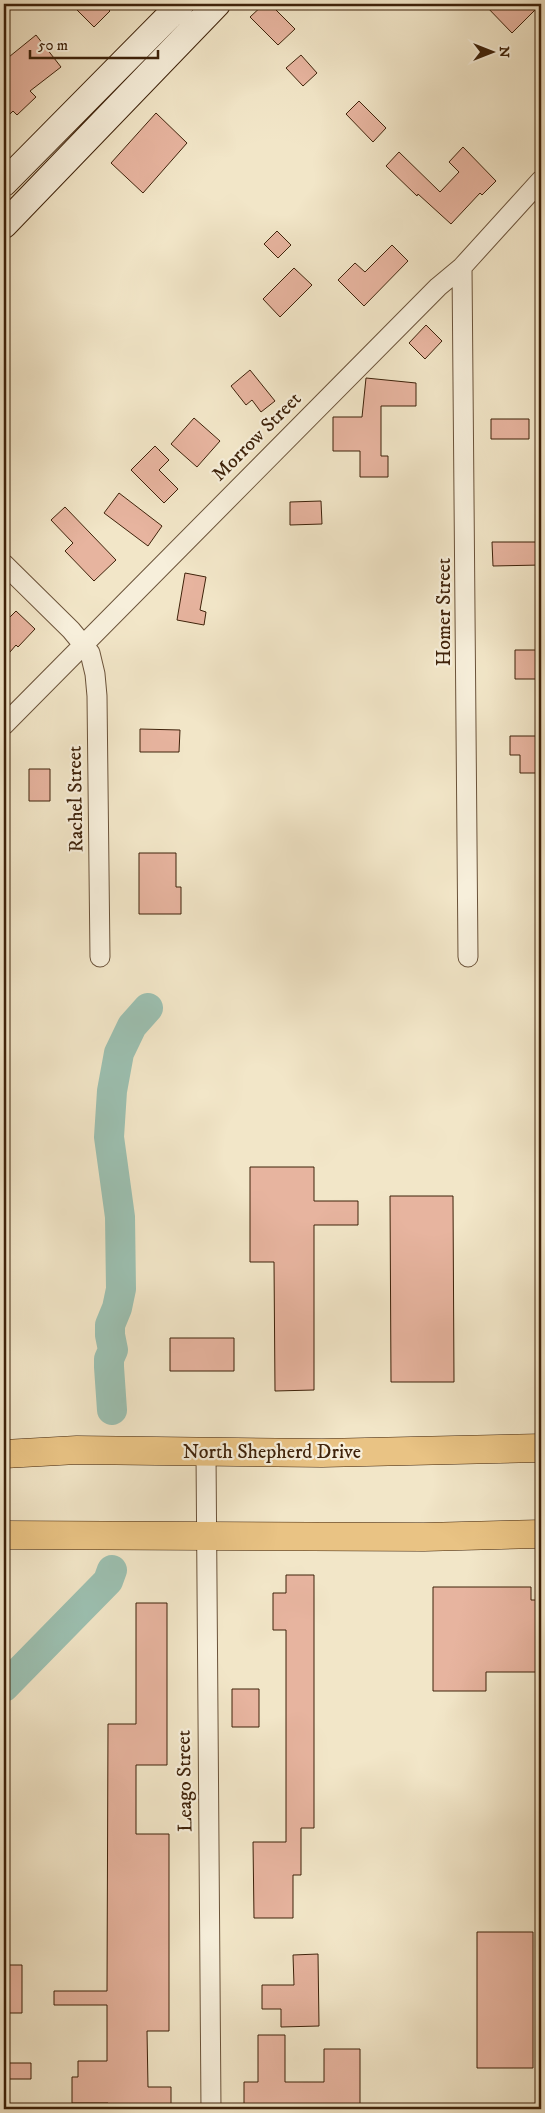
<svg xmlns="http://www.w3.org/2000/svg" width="545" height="2113" viewBox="0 0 545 2113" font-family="'IM FELL DW Pica',serif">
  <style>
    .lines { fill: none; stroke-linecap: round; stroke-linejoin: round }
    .river { stroke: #9cc0b1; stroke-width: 30 }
    .building { fill: #e7b49f; stroke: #3e220a }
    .minor-casing { stroke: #6b533a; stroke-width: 21 }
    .secondary-casing { stroke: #3e220a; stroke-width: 28 }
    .primary-casing { stroke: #3e220a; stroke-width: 29 }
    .minor { stroke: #f7efdb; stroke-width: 19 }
    .secondary { stroke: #f7efdb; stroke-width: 26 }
    .primary { stroke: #e9c384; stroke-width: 28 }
    .labels { text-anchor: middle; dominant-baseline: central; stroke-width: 4.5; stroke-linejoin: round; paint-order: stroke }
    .street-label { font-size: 20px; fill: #3e220a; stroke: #f7efdb }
  </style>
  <rect width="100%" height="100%" fill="#f2e6c8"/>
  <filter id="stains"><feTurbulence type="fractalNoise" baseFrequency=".004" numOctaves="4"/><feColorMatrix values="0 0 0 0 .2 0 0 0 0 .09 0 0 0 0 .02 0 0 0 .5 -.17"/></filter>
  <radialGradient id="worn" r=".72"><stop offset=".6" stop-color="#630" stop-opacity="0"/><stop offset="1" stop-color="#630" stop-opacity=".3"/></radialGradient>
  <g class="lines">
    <path class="river" d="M112,1410l-3,-43v-8l4,-9 -3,-15v-10l7,-17 4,-19 -1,-72 -11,-80 3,-46 7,-38 13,-27 16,-18
      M4,1687l104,-106 4,-11"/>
  </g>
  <path class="building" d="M71,4h32l7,7 -16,16z
    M264,4h6l25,25 -17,16 -28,-28z
    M484,4h57l-29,29z
    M36,35l25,32 -31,24 6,6 -19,18 -4,-4 -9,9v-59z
    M301,55l16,18 -14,13 -17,-18z
    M359,101l27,27 -13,14 -27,-28z
    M156,113l31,30 -44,50 -32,-30z
    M463,147l33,34 -14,14 -2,-2 -29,31 -33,-30 -1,2 -31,-30 13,-14 41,40 19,-20 -10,-10z
    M277,231l14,14 -13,13 -14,-14z
    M392,245l16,16 -44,45 -26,-26 17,-17 10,9z
    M294,268l18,17 -32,32 -17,-18z
    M426,325l16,16 -17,18 -16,-16z
    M250,370l25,31 -14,11 -9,-12 -6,5 -15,-19z
    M366,378l50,5v23h-35v50h7v21h-28v-26h-27v-34h29z
    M194,418l26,23 -23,26 -26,-23z
    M491,419h38v20h-38z
    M155,446l14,14 -10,10 19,19 -14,14 -33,-33z
    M119,493l43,33 -14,20 -44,-33z
    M321,501l1,23 -32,1v-23z
    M65,507l51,53 -22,21 -29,-30 8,-8 -22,-23z
    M492,542h49v23l-48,1z
    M185,573l21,4 -6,33 6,2 -2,13 -27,-5z
    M16,611l19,18 -17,18 -2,-2 -12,14v-36z
    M515,650h26v29h-26z
    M140,729l40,1 -1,22h-39z
    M510,736h31v37h-21v-18h-10z
    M29,769h21v32h-21z
    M139,853h37v34h5v27h-42z
    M250,1167h64v34h44v24h-44v165l-39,1 -1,-129h-24z
    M390,1196h63l1,186h-63z
    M170,1338h64v33h-64z
    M286,1575h28v253h-13v47h-8v43h-39l-1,-76h33v-212h-13v-37h13z
    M433,1587h98v13h10v72h-55v19h-53z
    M136,1603h31v162h-31v69h33v197h-22l1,56h23v22h-63v-6h-36v-26h6v-16h29v-56h-53v-14h53l1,-267h28z
    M232,1689h27v38h-27z
    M477,1932h56v136h-56z
    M318,1954l1,72 -38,1v-18h-19v-24h32l-1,-30z
    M4,1965h18v48h-18z
    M258,2035h27v47h39v-33h36v60h-116v-27h14z
    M4,2063h27v16h-27z"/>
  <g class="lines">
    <g class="minor-casing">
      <path id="minor" d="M462,267l6,690
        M4,564l67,66 19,23 5,21 2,22 3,261
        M4,725l434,-438 24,-20 79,-87
        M206,1453l5,656"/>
    </g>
    <g class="secondary-casing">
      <path id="secondary" d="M4,183l177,-179
        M4,225l213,-221"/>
    </g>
    <g class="primary-casing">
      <path id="primary" d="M4,1454l73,-4 245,3 219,-5
        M4,1535l420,2 117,-3"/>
    </g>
    <use href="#minor" class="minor"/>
    <use href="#secondary" class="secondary"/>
    <use href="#primary" class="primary"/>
  </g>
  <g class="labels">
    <g class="street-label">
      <text transform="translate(257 437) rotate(-45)">Morrow Street</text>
      <text transform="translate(444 612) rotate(-90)">Homer Street</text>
      <text transform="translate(76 799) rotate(-91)">Rachel Street</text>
      <text x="272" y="1452">North Shepherd Drive</text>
      <text transform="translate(185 1781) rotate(-91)">Leago Street</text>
    </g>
  </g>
  <rect width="545" height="2113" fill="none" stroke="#f2e6c8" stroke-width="20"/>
  <rect x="5" y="5" width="535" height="2103" fill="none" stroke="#3e220a" stroke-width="2.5"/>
  <rect x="10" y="10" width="525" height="2093" fill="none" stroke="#3e220a"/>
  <g transform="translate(492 52) rotate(90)" stroke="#f7efdb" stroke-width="4" paint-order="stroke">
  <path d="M0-4L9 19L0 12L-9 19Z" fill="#3e220a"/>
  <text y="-8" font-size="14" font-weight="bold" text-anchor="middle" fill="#3e220a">N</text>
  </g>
  <path d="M30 50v8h128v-8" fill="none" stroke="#3e220a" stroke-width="2.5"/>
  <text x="38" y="50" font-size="15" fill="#3e220a" stroke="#f7efdb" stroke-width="4" paint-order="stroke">50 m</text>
  <rect width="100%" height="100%" filter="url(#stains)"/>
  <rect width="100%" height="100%" fill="url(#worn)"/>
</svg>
